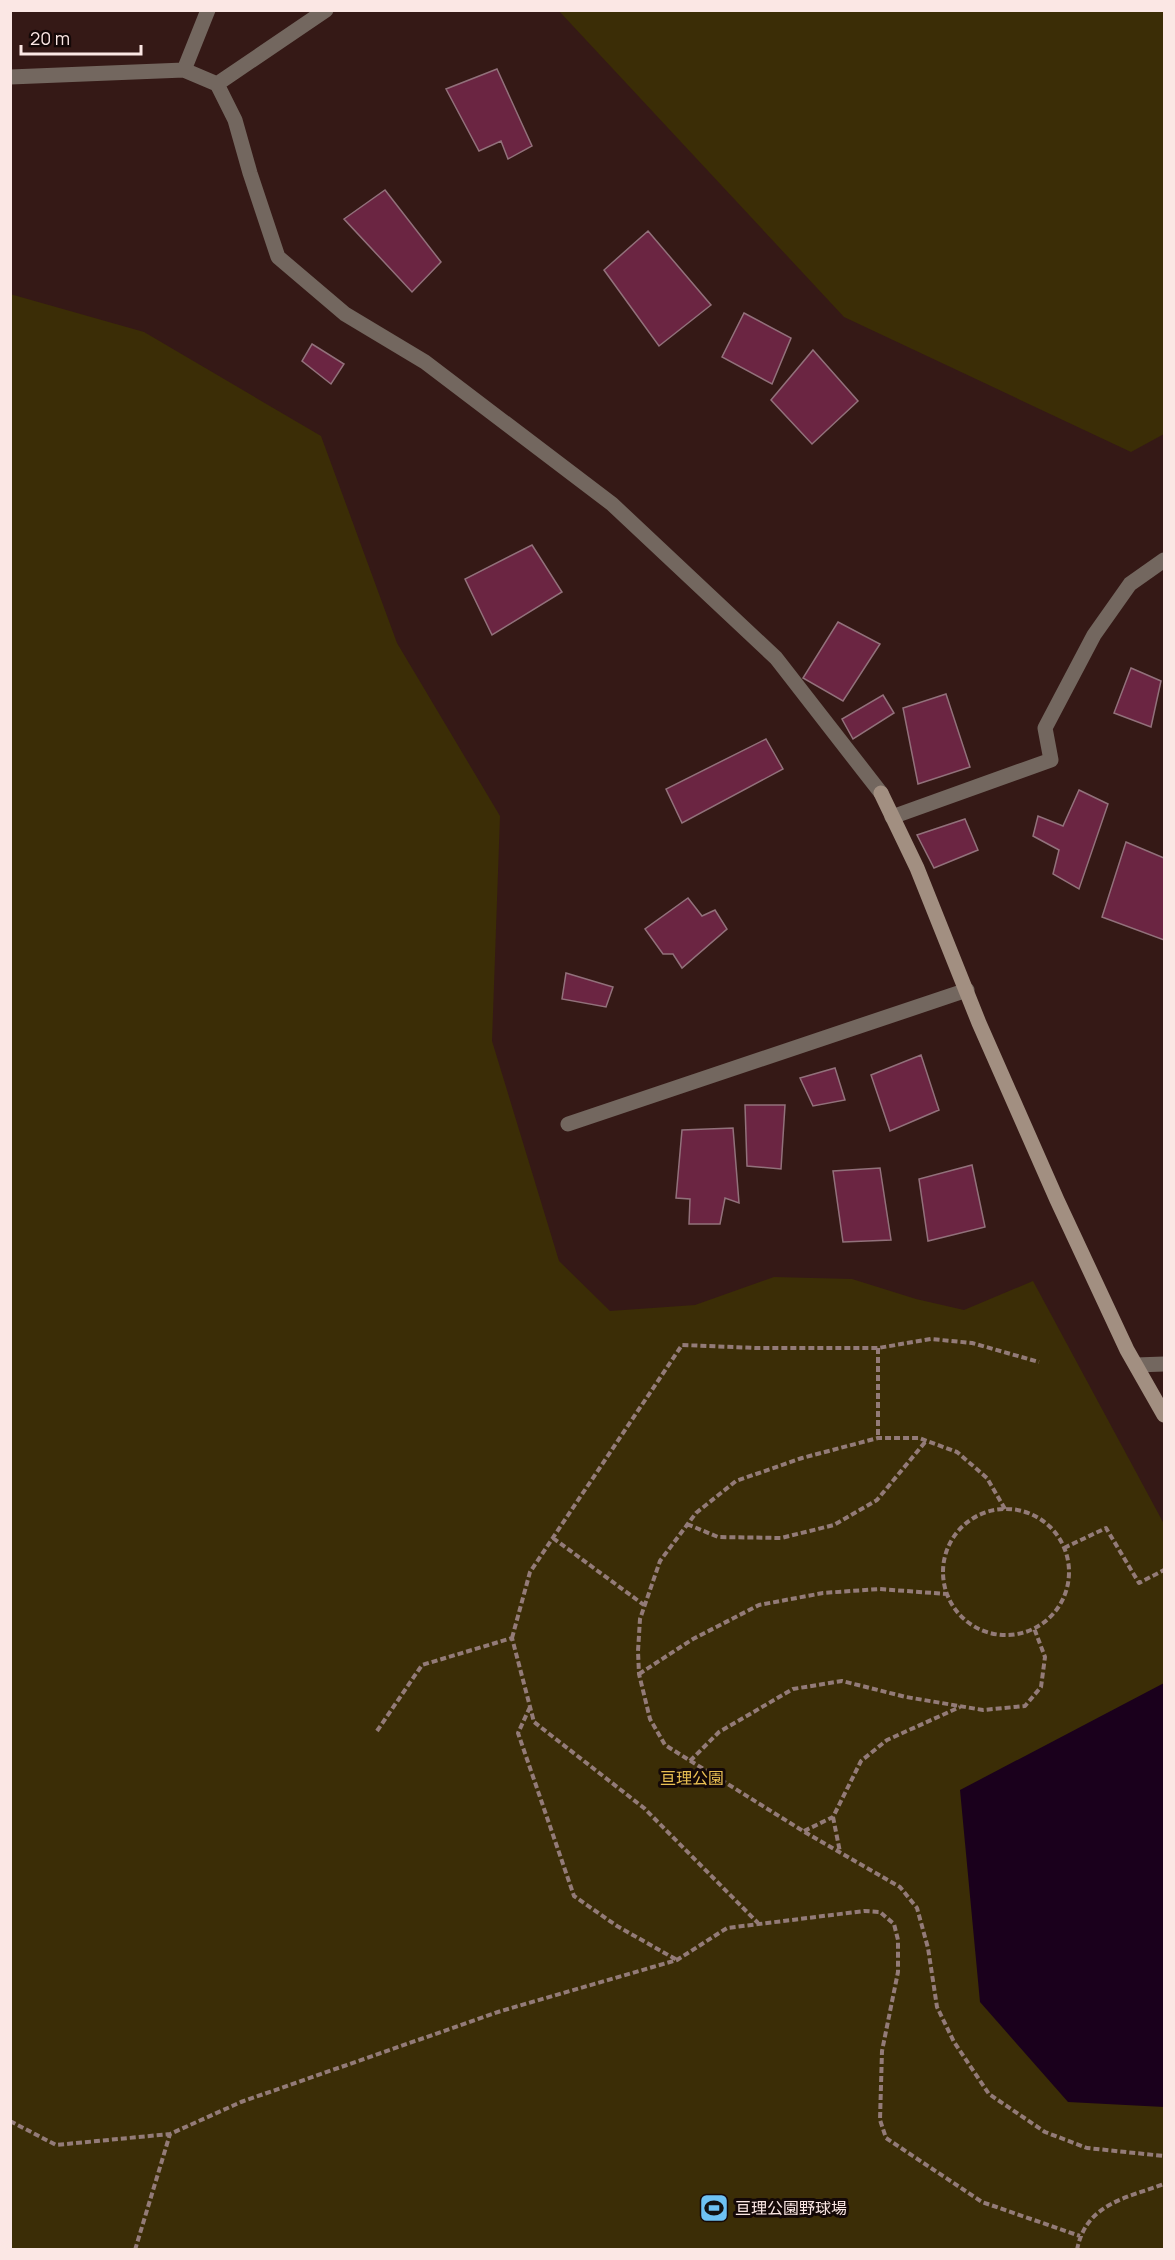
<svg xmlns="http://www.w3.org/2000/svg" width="1175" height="2260" viewBox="0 0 1175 2260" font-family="Manrope,'Noto Sans JP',sans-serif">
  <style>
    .green { fill: #3b2d06 }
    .water { fill: #1a001c }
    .building { fill: #6b2542; stroke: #92717b; stroke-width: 1.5 }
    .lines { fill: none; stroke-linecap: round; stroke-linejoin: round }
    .path { stroke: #937b78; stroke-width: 4; stroke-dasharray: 6 3; stroke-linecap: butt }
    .street { stroke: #73675f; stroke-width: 15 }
    .secondary { stroke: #a28f81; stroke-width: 15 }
    .labels { text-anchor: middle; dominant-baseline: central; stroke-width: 6; stroke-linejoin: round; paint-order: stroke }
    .park-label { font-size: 16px; fill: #eac053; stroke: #140807 }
    .poi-label { font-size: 16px; fill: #fbe7e4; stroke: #140807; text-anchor: start }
  </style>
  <rect width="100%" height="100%" fill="#351916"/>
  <path class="green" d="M559,11h605v423l-33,18 -287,-135z
    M10,294l134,38 177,104 76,207 103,173 -8,225 67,220 51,50 85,-6 79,-28 78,2 64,20 48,11 69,-29 131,243v725h-1153z"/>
  <path class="water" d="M1164,1683v424l-96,-5 -88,-100 -20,-212z"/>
  <path class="building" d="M497,69l35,77 -24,13 -7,-18 -22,10 -33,-62z
    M385,190l56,72 -29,30 -68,-73z
    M648,231l63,74 -52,41 -55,-76z
    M744,313l47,25 -19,46 -50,-27z
    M312,344l32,20 -13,20 -29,-23z
    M813,350l45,51 -46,43 -41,-44z
    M532,545l30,47 -70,43 -27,-56z
    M838,622l42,22 -37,57 -40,-23z
    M1131,668l30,13 -10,46 -37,-14z
    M946,694l24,73 -52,17 -15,-76z
    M883,695l11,18 -41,26 -11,-20z
    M766,739l17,30 -101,54 -16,-34z
    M1079,790l29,14 -29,85 -26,-15 6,-24 -26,-14 5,-20 25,10z
    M965,819l13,31 -44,18 -17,-33z
    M1126,842l38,16v82l-62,-23z
    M688,898l14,18 13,-6 12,19 -45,39 -9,-14h-10l-18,-25z
    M566,973l47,14 -7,20 -44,-8z
    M921,1055l18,55 -49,21 -19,-56z
    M835,1068l10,32 -32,6 -13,-28z
    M745,1105h40l-4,64 -34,-3z
    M733,1128l6,75 -14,-5 -5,26h-31l1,-25 -14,-1 6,-68z
    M972,1165l13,62 -57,14 -9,-62z
    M880,1168l11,72 -48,2 -10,-71z"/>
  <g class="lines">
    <path class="path" d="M878,1348v90
      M943 1572a63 63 0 1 1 126 0a63 63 0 1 1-126 0Z
      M1005,1509l-18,-31 -30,-26 -38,-14h-41l-76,20 -66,23 -40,32 -36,48 -20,58 -2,32 1,23 11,45 15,26 138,86 97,56 17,21 11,40 9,59 17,35 35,52 56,38 42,16 77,8
      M687,1524l31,13 63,1 53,-13 43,-25 49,-59
      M553,1538l91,67
      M1064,1548l42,-20 33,55 25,-13
      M512,1638l18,-66 152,-227 75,3h121l53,-9 41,4 67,19
      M639,1674l54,-35 66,-34 64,-12 56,-4 68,5
      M530,1707l-12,26 56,163 43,30 60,34
      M377,1731l45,-66 90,-27 22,84 110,86 114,115
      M690,1761l29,-29 74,-43 49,-8 64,16 77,13 42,-4 16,-19 4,-30 -11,-29
      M833,1817l7,35
      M804,1831l29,-14 28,-56 26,-21 73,-33
      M10,2121l46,24 114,-11 71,-32 260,-91 176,-51 50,-32 137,-17 16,1 14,12 4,16v32l-16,79 -2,69 6,18 96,64 98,34
      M135,2250l35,-116
      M1077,2250c9,-47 50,-52 87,-66"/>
    <path class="street" d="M184,70l24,-60
      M10,77l174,-7 33,14 18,36 15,53 28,84 67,57 80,48 187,142 164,154 105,135
      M217,84l109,-74
      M892,817l159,-57 -6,-32 49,-93 36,-51 34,-24
      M568,1124l399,-134
      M1136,1365l28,-1"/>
    <path class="secondary" d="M881,793l36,75 62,155 78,177 70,150 37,65"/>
  </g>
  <defs>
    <g id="stadium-square" transform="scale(1.5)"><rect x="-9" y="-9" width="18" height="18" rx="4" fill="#6ec2f3" stroke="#140807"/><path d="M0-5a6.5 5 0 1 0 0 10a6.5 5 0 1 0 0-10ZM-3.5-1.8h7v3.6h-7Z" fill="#111"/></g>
  </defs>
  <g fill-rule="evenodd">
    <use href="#stadium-square" x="714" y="2208"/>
  </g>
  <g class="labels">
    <g class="park-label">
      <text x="692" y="1778">亘理公園</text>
    </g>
    <g class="poi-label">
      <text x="735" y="2208">亘理公園野球場</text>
    </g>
  </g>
  <rect width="1175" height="2260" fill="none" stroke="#fbe7e4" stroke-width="24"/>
  <path d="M21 45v9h120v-9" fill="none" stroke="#fbe7e4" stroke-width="3"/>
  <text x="30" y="45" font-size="18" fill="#fbe7e4" stroke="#140807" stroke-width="4.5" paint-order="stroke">20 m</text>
</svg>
